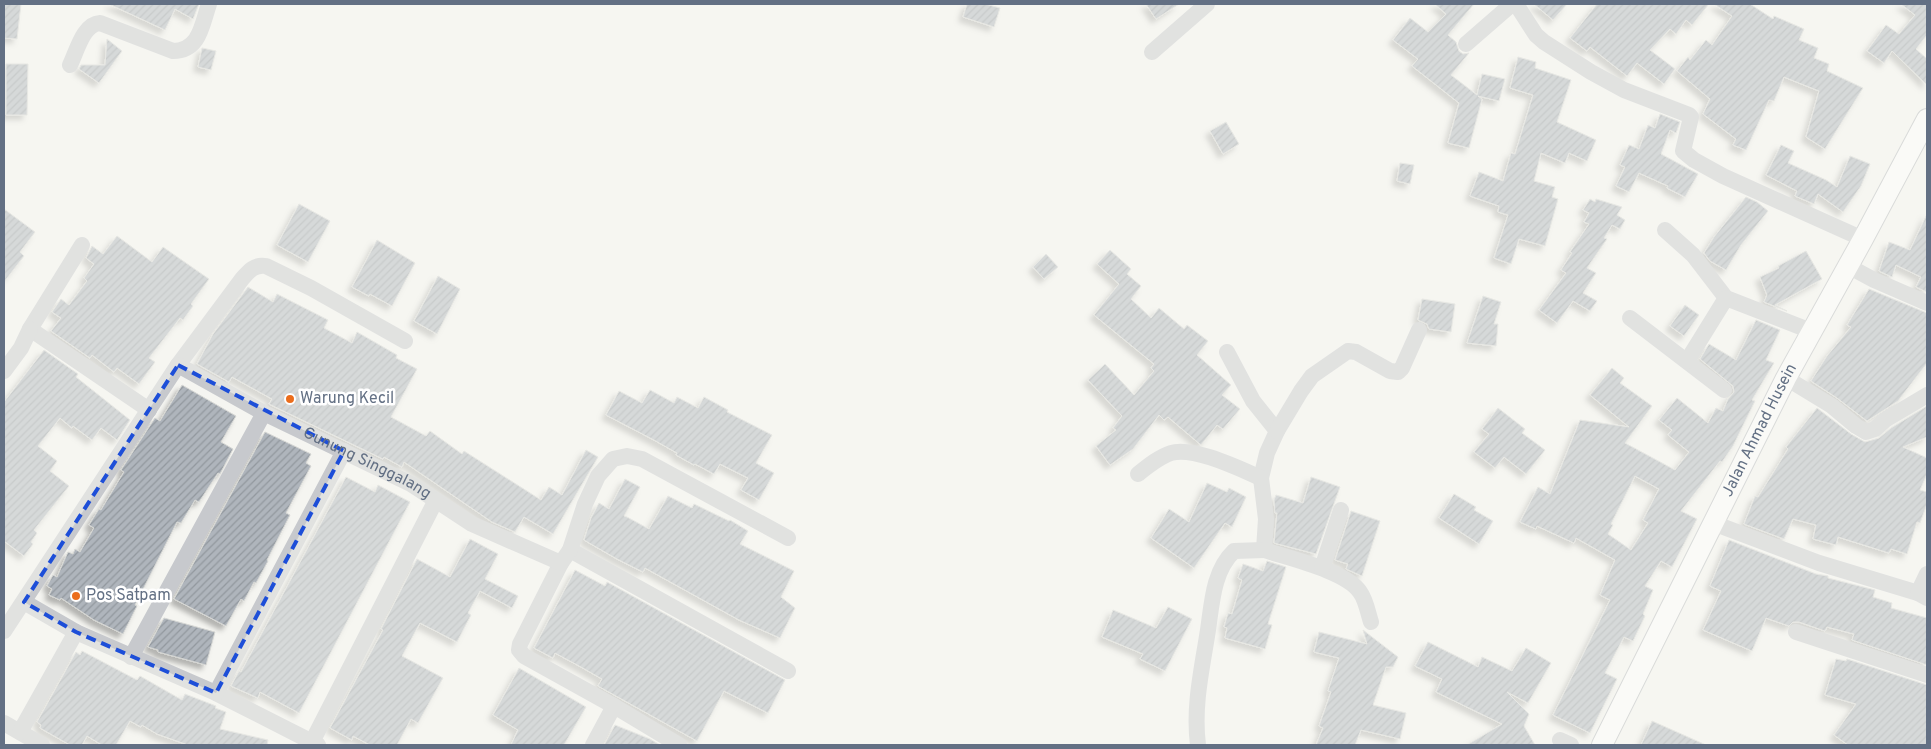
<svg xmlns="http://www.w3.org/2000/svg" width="1931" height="749" viewBox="0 0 1931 749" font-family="Overpass,sans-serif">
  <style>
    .building { fill: url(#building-hatch); stroke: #d6d7d4; fill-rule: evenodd; filter: url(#shadow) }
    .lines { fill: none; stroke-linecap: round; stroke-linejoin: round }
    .major-casing { stroke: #b7babe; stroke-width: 22 }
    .minor { stroke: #c7c9cd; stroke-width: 16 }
    .major { stroke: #fff; stroke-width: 20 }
    .marked { fill: none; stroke: #1d4ed8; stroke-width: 4; stroke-dasharray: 10 6; stroke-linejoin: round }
    .poi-dot { fill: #eb6d1c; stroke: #fff; stroke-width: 2 }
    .labels { text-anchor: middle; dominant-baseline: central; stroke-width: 5; stroke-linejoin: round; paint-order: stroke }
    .poi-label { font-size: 16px; fill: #637084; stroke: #fff; text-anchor: start }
    .street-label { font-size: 16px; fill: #637084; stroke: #fff }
  </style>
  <defs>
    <pattern id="building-hatch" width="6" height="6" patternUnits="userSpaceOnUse" patternTransform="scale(1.25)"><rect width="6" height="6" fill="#afb5bc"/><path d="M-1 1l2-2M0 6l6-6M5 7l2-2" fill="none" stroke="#92989e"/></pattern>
    <filter id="shadow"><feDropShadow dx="-4.5" dy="4.5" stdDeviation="2.5" flood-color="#0004"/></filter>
  </defs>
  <rect width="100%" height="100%" fill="#f5f5f1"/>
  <path class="building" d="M4,4h17l-4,35 -13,-1z
    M109,4h90l-6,15 -18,-10 -10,21z
    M967,4h18l15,4 -6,19 -31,-10z
    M1146,4h33l-23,15z
    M1435,4h39l-26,31 8,7 3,9 4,3 6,-1 -18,22 26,20 5,-21 23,5 -6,22 -21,-5 4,3 -13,49 -21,-5 11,-40 -47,-37 6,-7 -25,-19 17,-22 18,14 18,-18z
    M1534,4h33l-14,16z
    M1597,4h112l-17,21 -6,-5 -10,14 -6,-5 -20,21 25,19 -11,15 -27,-21 -10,13 -37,-29 -3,4 -17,-13z
    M1714,4h36l23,15 1,-3 30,13 -5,11 19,8 -4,10 15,6 -2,7 36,17 -38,61 -19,-12 13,-46 -35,-14 -10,24 -5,-1 -23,50 -13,-5 3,-6 -33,-25 7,-15 -33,-28 11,-14 2,3 16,-20 6,5 20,-29z
    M1901,4h26v31l-11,14 11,10v26l-35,-34 -8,12 -17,-12 19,-26 13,9 16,-19z
    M107,39l15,12 -23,32 -20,-14 2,-4h24z
    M202,48l14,3 -5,19 -13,-3z
    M1518,57l18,5 -1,6 36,12 -14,42 39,18 -9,21 -18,-8 -4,10 -24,-10 -7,28 21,6 -3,10 6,2 -13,47 -26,-7 -8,25 -17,-6 14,-43 -10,-3 1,-6 -29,-10 9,-24 24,9 8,-28 4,1 18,-59 -23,-7z
    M6,64h22l-1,51h-21z
    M1660,114l20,8 -4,11 -6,-3 -9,24 37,20 -13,23 -18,-9 1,-2 -29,-13 -10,19 -13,-6 9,-19 -5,-2 9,-20 10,4 9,-24 7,3z
    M1226,122l13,22 -16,10 -13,-23z
    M1781,145l13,6 -6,12 38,17 11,7 13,-31 20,8 -9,22 -18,26 -25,-18 -4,10 -19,-8 2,-5 -31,-16z
    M1400,163l14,2 -4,19 -13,-3z
    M1746,197l11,5 11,9 -27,34 -15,25 -16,-9 -6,-8 10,-16z
    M1590,199l5,3 1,-3 26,8 -5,8 8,5 -5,9 -8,-4 -8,13 3,1 -20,29 9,5 -13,20 14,8 -7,10 -17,-10 -16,22 -18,-13 27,-37 -5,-3 11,-17 -2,-1 19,-28 -5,-2 5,-9 -6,-3z
    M299,204l31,17 -22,41 -31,-17z
    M4,209l31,23 -15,20 4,4 -20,26z
    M1927,214v78l-11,-5 5,-10 -25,-12 -4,12 -13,-6 10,-29 21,8z
    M117,236l35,26 11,-15 46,32 -18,25 2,2 -10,14 -3,-2 -31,40 6,4 -16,22 -22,-16 -3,4 -22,-17 -2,3 -39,-27 10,-13 -9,-6 9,-13 8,6 18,-24 -3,-3 10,-14 -8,-6 6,-12 11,8z
    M377,240l38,23 -23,43 -22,-12 -1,2 -17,-9z
    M1110,250l21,19 -4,5 14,12 -10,13 20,19 8,-10 25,21 3,-4 21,16 -11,14 34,30 -9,10 18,14 -17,20 -6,-4 -16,20 -33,-28 -4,3 -5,-5 -26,34 -23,16 -14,-19 20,-16 -3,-2 9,-12 -34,-36 17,-16 29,31 20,-24 -3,-3 3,-4 -60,-49 25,-31 -22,-20z
    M1806,251l16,28 -47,26 12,6 -23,-9 3,-7 -7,-18 19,-9 -1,-2z
    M1046,254l12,13 -14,12 -11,-12z
    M438,276l22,13 -23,45 -23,-13z
    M248,287l25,15 4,-8 51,26 -4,8 28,15 5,-11 40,23 -1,3 21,11 -26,48 35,19 4,-5 32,23 2,-3 77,49 8,-13 13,8 24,-45 12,7 -45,77 -29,-17 -9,15 -23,-10 -88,-60 -2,5 -18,-10 -1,2 -114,-55 3,-5 -40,-22 -3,5 -32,-18 16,-30z
    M1869,289l58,24v50l-29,38 -31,20 -30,-23 -26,-17 16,-25 24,-29 -4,-2z
    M1483,296l18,6 -7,22h4l-2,22 -29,-3z
    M1422,299l33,5 -4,28 -22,-3 -2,-5 -9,-4z
    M1685,305l14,10 -15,21 -14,-10z
    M1756,320l24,10 -14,30 8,3 -22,37 3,1 -22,45 -11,16 -2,-1 -39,50 16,8 -25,48 -11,-6 -16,25 8,4 -10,24 2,2 -12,25 -9,-4 -19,36 12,6 -27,54 -37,-18 57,-115 -10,-5 15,-35 -39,-22 -2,5 -37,-17 -1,3 -16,-7 18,-35 12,7 30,-74 49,7 -39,-32 22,-27 12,10 -4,5 32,23 -27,37 50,27 14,-18 -21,-17 4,-5 -13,-10 18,-22 31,25 8,-15 7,3 5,-12 6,-7 -1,-6 -33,-27 9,-15 27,16zM1635,476l24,13 -16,31 5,3 -17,27 -23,-16 5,-9 -2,-1z
    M44,350l34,24 -2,3 54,43 -13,20 -16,-12 -9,12 -19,-14 -1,2 -12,-10 -22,28 19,15 -7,10 19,15 -35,44 3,3 -6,9 2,2 -9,12 -20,-15v-139z
    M182,385l54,31 -15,26 12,7 -13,25 -2,-1 -19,29 -4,-2 -14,23 -4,-1 -42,83 2,1 -14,28 -29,-14 -33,-22 -1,2 -11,-5 3,-6 -5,-3 6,-11 4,2 11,-25 5,2 2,-5 5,3 14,-24 -5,-3 10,-16 2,1 23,-38 -3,-2 34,-52 5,3z
    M650,390l24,13 3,-6 21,11 6,-11 24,13 -1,2 45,23 -16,28 18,10 -15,27 -18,-10 7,-12 -28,-14 -6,10 -19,-10 -1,1 -18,-10 1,-2 -23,-13 -48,-25 13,-24 23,12z
    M1927,406v31l-24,10 24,11v16l-7,16 7,2v12l-7,19 -3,-1 -10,32 -16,-5 -2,4 -51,-16 -2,8 -23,-6 3,-14 -23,-6 -9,20 -40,-15 11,-28 3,1 30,-48 -2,-2 31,-39 34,26 14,8 14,-4 12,-10z
    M1498,408l27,21 -3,4 23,17 -19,24 -22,-17 -9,11 -21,-16 15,-18 -7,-5z
    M265,432l46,22 -5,9 5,3 -25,47 4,2 -23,45 1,1 -12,22 -2,-1 -10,19 -3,-2 -15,27 -52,-27z
    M346,477l29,15 3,-7 32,17 -111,211 -39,-21 -2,6 -27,-12 8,-15 2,1z
    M1311,477l29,10 -24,67 -42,-11 3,-30h-2l-1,-13 2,-5 27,8z
    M625,479l15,8 -16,29 3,1 22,12 19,-33 24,12 2,-4 35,17 1,-1 18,11 -8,13 54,27 -13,26 14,11 -15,30 -41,-18 -94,-52 -2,4 -26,-13 -33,-19 7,-22 8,-15 10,6z
    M1207,483l20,9 2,-4 17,9 -14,30 -7,-4 -31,45 -43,-30 18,-29 20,13z
    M1454,494l22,13 -2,3 19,11 -14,23 -40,-26z
    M1351,511l29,10 -18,55 -16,-7 2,-5 -13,-4z
    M470,539l28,15 -13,25 33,17 -6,12 -32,-17 -12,22 3,2 -14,27 -37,-19 -18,33 41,22 -25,45 -7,-4 -14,26h-27l-17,-9 -1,4 -22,-12 53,-98 -2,-1 36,-70 33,18z
    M1729,540l87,34 12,2v2l47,12 -2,7 19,6 -1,5 36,10v47l-75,-25 2,-6 -27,-7 -2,4 -26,-9h-6l-4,4 -23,-8 -14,33 -49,-21 18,-39 -11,-5z
    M1267,561l19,6 -18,57 4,1 -7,24 -40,-11 2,-10 -3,-1 4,-14 4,1 10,-34 -4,-2 5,-14 20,7z
    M575,570l30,16 2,-4 178,98 -17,33 -44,-22 -27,50 -99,-55 4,-7 -21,-12 -26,-14 -2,5 -19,-10z
    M1168,607l24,12 -27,52 -25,-12 3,-5 -41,-17 11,-27 43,18z
    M164,618l51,14 -9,33 -48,-13v-2l-10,-3z
    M1363,630l35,27 -5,10h-7l-13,38 33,8 -6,26 -39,-9 -6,15h-39l7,-17 -4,-2 12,-34 -3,-1 11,-33 -25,-6 5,-20 48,12z
    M1428,642l50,25 4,-10 30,14 14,-23 25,15 -23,40 -21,-11 22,22 -5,12 11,19h-68l35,-21 -66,-32 6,-13 -27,-13z
    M82,651l55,29 3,-4 42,24 3,-6 31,12 -1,2 11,4 -6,17 48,11 -1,5h-79l-31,-11 -15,-9 -1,2 -11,-6 -14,24h-14l-15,-9 -5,9h-12l-30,-17 1,-3 -4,-3 39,-70 4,3z
    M1836,659l10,2 1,-2 80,26v60h-79l-14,-10 22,-31 -31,-9z
    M519,668l67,39 -22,38h-53l7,-15 -25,-15z
    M1652,721l54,24h-65z
    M615,725l35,14 10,6h-56z"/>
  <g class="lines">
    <g class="major-casing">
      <g id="major">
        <path id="s2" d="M1602,745l184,-367 77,-139 64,-120"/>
      </g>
    </g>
    <g class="minor">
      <path d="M1516,4l20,31 8,7 47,30 33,18 65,25 2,2 -8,34 11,9 29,16 140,63"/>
      <path d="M1466,44l46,-40"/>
      <path d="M1152,52l55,-48"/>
      <path d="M70,65c7,-14 13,-41 30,-42l73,28c27,0 29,-27 36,-47"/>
      <path d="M1665,230l28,25 33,43 85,33"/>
      <path d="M82,245l-52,84 119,81"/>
      <path d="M1848,266l26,14 53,23"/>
      <path d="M1630,318l94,72"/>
      <path d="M1227,352l26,49 24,30 -10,22 -6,25 5,41 -2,31c24,8 82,21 96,42 6,8 8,21 11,30"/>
      <path d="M1687,361l39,-63"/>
      <path d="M178,365l64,-86c7,-8 13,-15 24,-13l45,22 94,53"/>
      <path d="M4,371l17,-23 9,-19"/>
      <path d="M1786,378l46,28 24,20 10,6 9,-3 10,-9 42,-25"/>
      <path d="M1277,431l24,-40 11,-15 36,-25 8,1 34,19 8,1 4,-4 17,-38"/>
      <path d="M1138,474c10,-8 21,-17 33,-21 22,-7 69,16 90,25"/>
      <path d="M1713,523l106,40 99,30 9,5"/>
      <path d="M570,550l218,121"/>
      <path d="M561,563l-41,81 -1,6 5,6 90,50 65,39"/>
      <path d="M1322,568l19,-58"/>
      <path d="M1918,593l9,-19"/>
      <path d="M24,602l52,30 140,61 102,52"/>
      <path id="s1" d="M4,631l174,-266 86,48 147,71 61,40 89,39 9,-13 15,-46 13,-28 15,-17 14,-3 15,3 146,79"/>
      <path d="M1796,632l131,43"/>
      <path d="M131,657l133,-244"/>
      <path d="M216,693l128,-242"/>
      <path d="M4,723l38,22"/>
      <path d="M20,732l56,-100"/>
      <path d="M1560,740l11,5"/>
      <path d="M312,742l124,-242"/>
      <path d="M593,745l21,-39"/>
      <path d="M1198,745c-5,-39 4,-76 10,-115 4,-27 5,-59 26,-79l30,-1"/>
    </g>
    <use href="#major" class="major"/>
  </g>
  <path d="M0 0H1931V749H0ZM178,365l166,86 -128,242 -140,-61 -52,-30z" fill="#f5f5f1" fill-opacity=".55" fill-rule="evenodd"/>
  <path class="marked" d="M178,365l166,86 -128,242 -140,-61 -52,-30z"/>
  <g class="poi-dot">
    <circle cx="290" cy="399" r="5"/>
    <circle cx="76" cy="596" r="5"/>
  </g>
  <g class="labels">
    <g class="poi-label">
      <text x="300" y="399">Warung Kecil</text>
      <text x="86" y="596">Pos Satpam</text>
    </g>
    <g class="street-label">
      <text stroke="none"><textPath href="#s2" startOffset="352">Jalan Ahmad Husein</textPath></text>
      <text stroke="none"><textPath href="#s1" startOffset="531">Gunung Singgalang</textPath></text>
    </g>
  </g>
  <rect width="1931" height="749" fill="none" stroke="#637084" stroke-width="10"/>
</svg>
